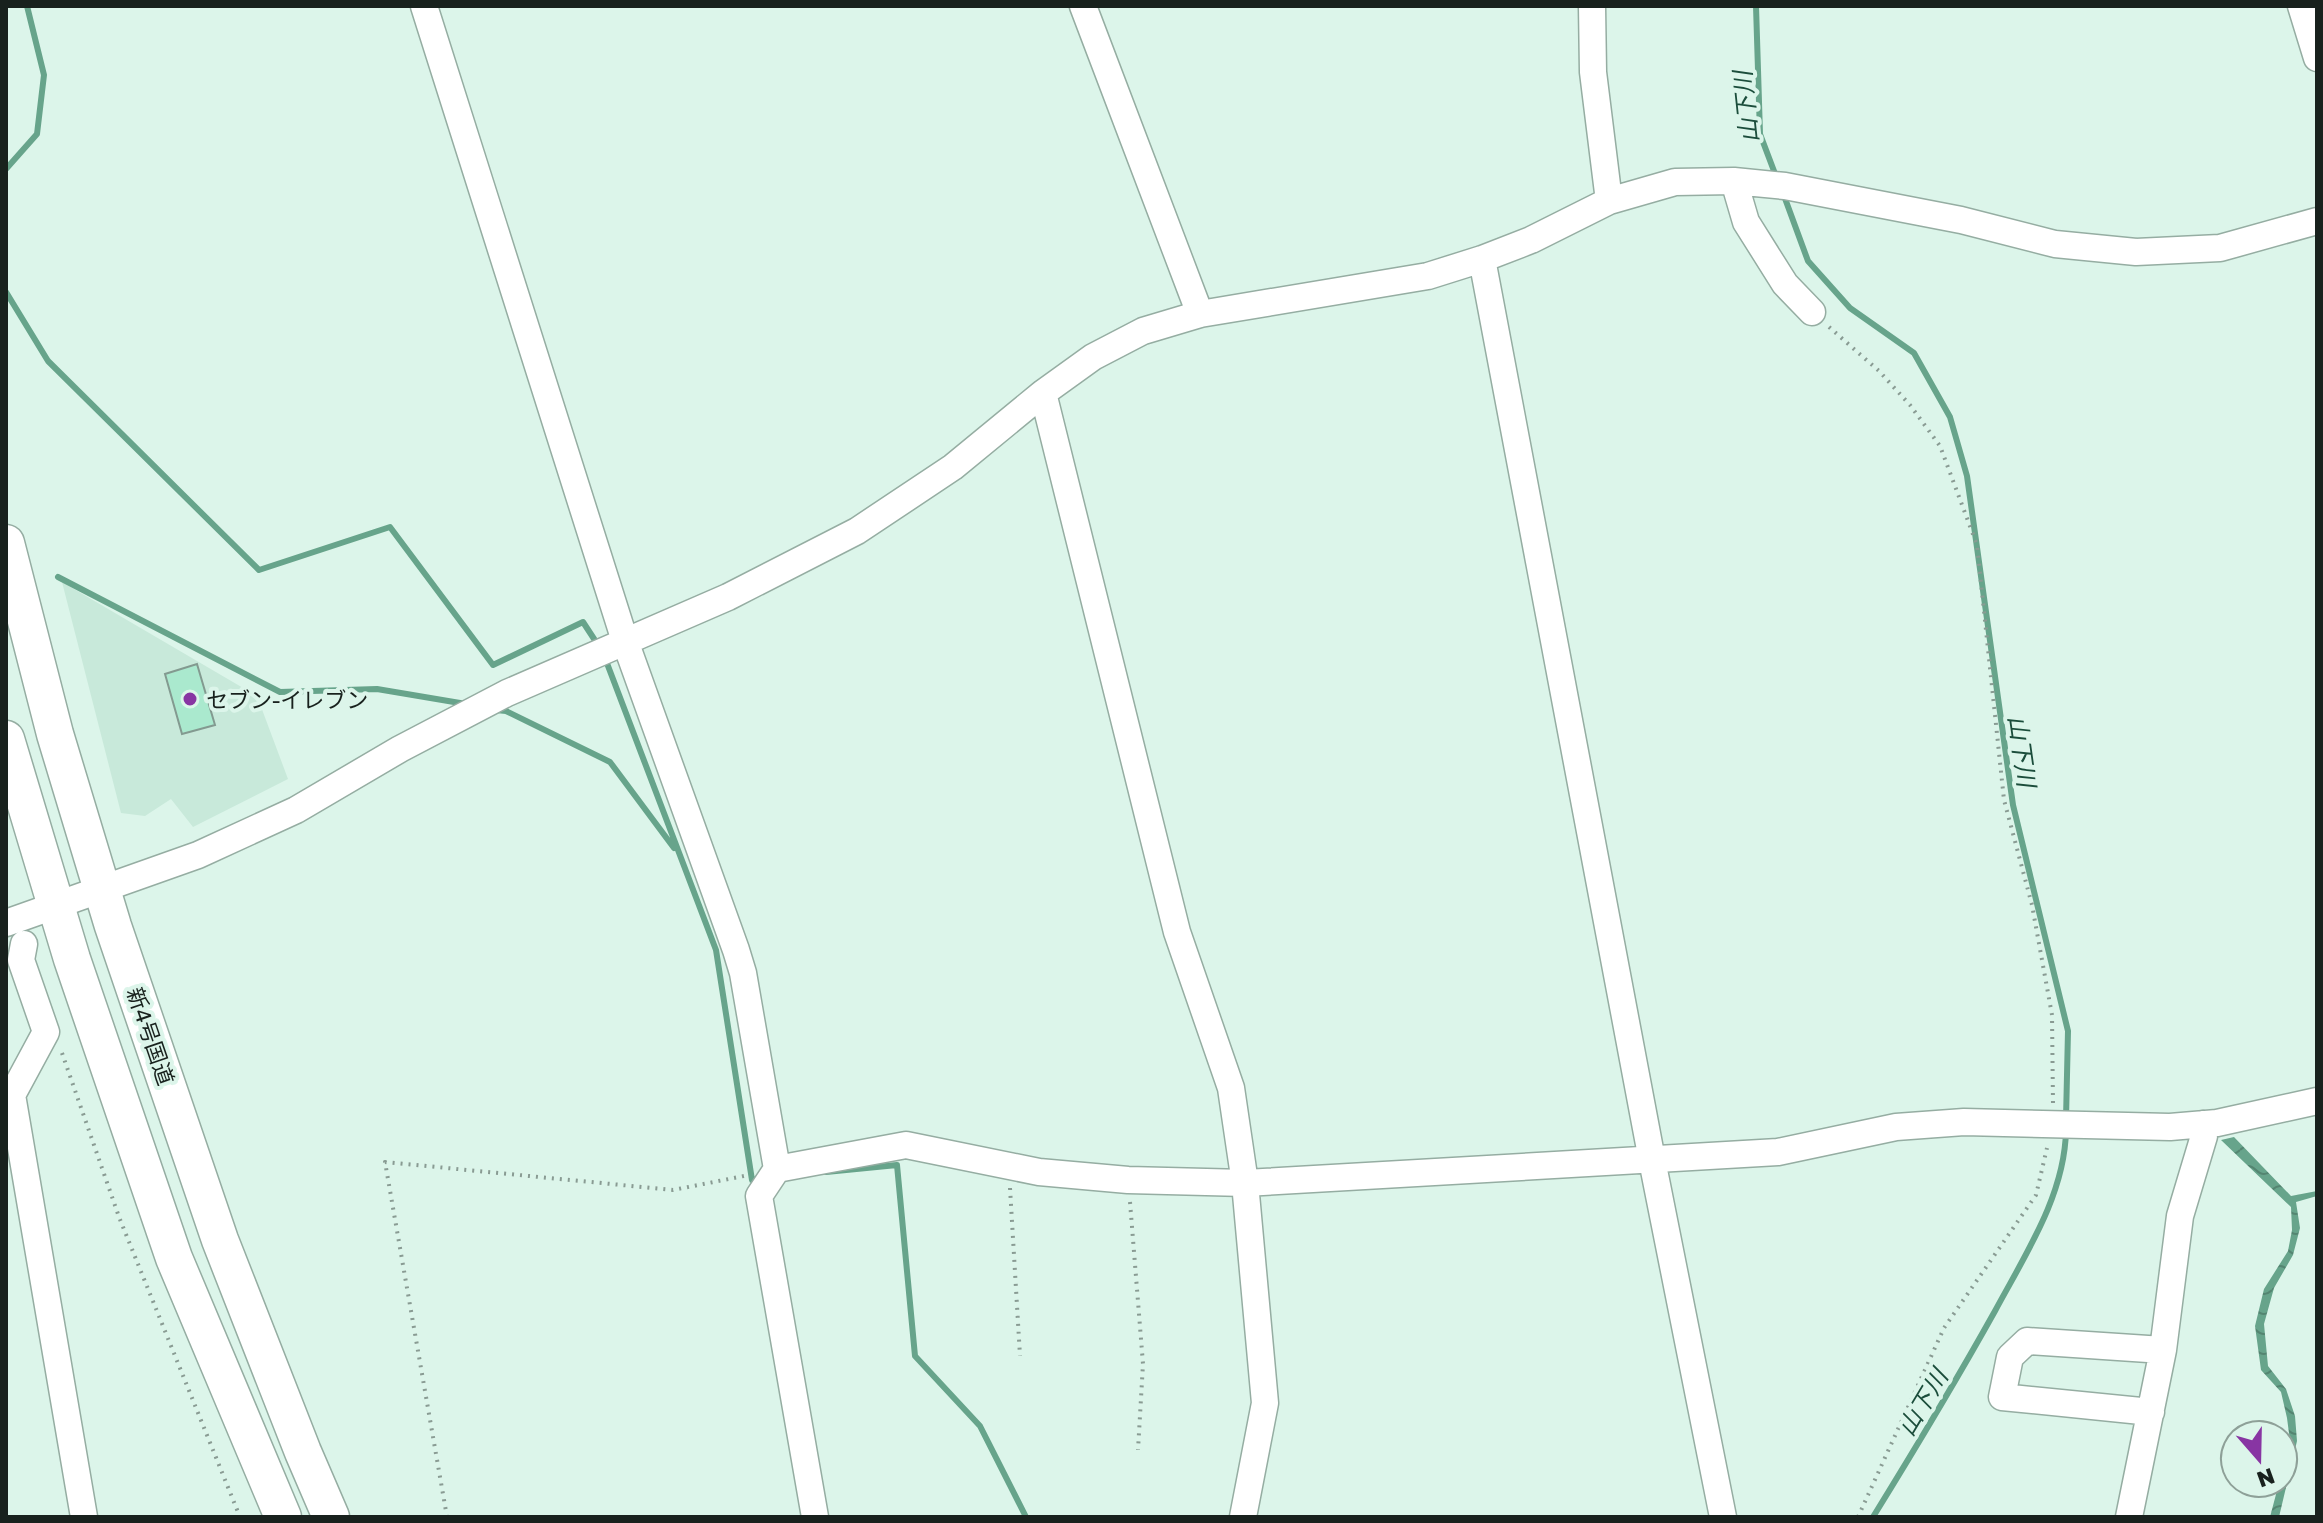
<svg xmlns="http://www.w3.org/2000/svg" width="2323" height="1523" viewBox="0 0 2323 1523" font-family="'Golos Text','Noto Sans JP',sans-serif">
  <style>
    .built { fill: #c8e9da }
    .water { fill: url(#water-waves) }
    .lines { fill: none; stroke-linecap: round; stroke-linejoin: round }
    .stream { stroke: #67a48b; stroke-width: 6 }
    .building { fill: #aae9ce; stroke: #839a90; stroke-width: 2 }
    .minor-casing { stroke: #95ada2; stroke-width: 29 }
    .highway-casing { stroke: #95ada2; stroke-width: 39 }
    .path { stroke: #899b93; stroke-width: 4; stroke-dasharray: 2 6; stroke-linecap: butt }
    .minor { stroke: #fff; stroke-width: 26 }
    .highway { stroke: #fff; stroke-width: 36 }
    .poi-dot { fill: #8835a3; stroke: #dcf5ea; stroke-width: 3 }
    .labels { text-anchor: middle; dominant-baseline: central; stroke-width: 8; stroke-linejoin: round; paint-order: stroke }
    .poi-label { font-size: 22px; fill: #18211d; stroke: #dcf5ea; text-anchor: start }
    .street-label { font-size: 22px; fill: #18211d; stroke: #dcf5ea }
    .water-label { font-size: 24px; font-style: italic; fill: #1b4d3b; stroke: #dcf5ea }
  </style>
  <defs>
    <pattern id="water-waves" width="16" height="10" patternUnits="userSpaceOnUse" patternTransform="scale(2)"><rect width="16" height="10" fill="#67a48b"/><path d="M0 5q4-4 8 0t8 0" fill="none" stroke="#548571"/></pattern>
  </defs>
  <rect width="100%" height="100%" fill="#dcf5ea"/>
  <path class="built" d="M62,582l195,114 31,83 -95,48 -22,-28 -26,17 -24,-3z"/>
  <path class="water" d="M2234,1137l57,59 26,-5v5l-21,6 4,26 -7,27 -19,33 -10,36 4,42 18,23 9,27 2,25 -18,76h-9l9,-34h4v-16l7,-26 -3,-23 -6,-26 -20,-22 -6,-44 9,-37 24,-38 4,-21 -1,-23 -70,-67z"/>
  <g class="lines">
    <path class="stream" d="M1756,6l4,128 17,45
      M6,169l31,-35 7,-59 -17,-69
      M1783,193l25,68 42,47 64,45 36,64 17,59 46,329 55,226 -2,88
      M6,292l42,69 211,209 131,-43 103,138 90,-43 15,23
      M58,577l222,115 97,-3 89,15
      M605,658l111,292 36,230 7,-1
      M496,710l10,1 104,51 64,86
      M826,1172l71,-7 18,191 65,70 46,91
      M1873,1517c42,-68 83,-136 122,-206 30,-56 70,-116 71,-181"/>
  </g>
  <path class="building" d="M197,664l18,61 -33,9 -17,-60z"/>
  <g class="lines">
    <g class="minor-casing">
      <path id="minor" d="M424,6l201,635 111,309 7,23 34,196 -18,27 56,321
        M1083,6l117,308
        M1592,6l1,66 16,129
        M2301,6l16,52
        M1734,181l12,41 39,62 27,28
        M1482,259l170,901 71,357
        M1043,393l134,539 54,156 14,95 20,220 -22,114
        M6,923l192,-68 98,-45 104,-61 107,-56 221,-96 129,-66 96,-64 90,-74 50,-36 50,-26 57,-17 228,-38 54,-17 49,-19 78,-39 66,-19 59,-1 51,5 176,34 94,24 81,8 84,-4 97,-27
        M24,944l-3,16 25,72 -34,63 72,422
        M777,1169l129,-24 133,27 89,8 117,3 533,-31 118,-25 68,-5 206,5 47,-4 100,-22
        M2163,1350l17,-134 24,-80 -1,-12
        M2129,1517l34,-167 -136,-9 -17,16 -8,40 149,15"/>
    </g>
    <g class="highway-casing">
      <path id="highway" d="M6,543l49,191 58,192 107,314 83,212 28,65
        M6,739l66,220 102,299 109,259"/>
    </g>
    <path class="path" d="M1829,327l50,44 31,34 30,41 37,99 27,255 28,105 20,110 1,89
      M62,1053l57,164 121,300
      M1010,1188l10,168
      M1130,1202l13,162 -5,86
      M447,1517l-62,-355 288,28 71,-14
      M1858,1517l86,-189 92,-133 11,-47"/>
    <use href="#minor" class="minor"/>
    <use href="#highway" class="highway"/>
  </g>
  <circle class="poi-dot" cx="190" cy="699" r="8"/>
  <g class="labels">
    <g class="poi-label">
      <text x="206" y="699">セブン-イレブン</text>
    </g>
    <g class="street-label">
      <text transform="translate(151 1036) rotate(71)">新4号国道</text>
    </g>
    <g class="water-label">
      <text transform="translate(1745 107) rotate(-96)">山下川</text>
      <text transform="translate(2023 751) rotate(82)">山下川</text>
      <text transform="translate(1922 1402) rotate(-59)">山下川</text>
    </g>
  </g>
  <rect width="2323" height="1523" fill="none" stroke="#18211d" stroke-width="16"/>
  <g transform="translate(2259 1459) rotate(160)"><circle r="38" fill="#dcf5ea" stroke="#8ea098" stroke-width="2"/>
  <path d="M0-6L14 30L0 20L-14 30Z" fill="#8835a3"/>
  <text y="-12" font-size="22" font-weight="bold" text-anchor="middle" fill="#18211d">N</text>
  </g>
</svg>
